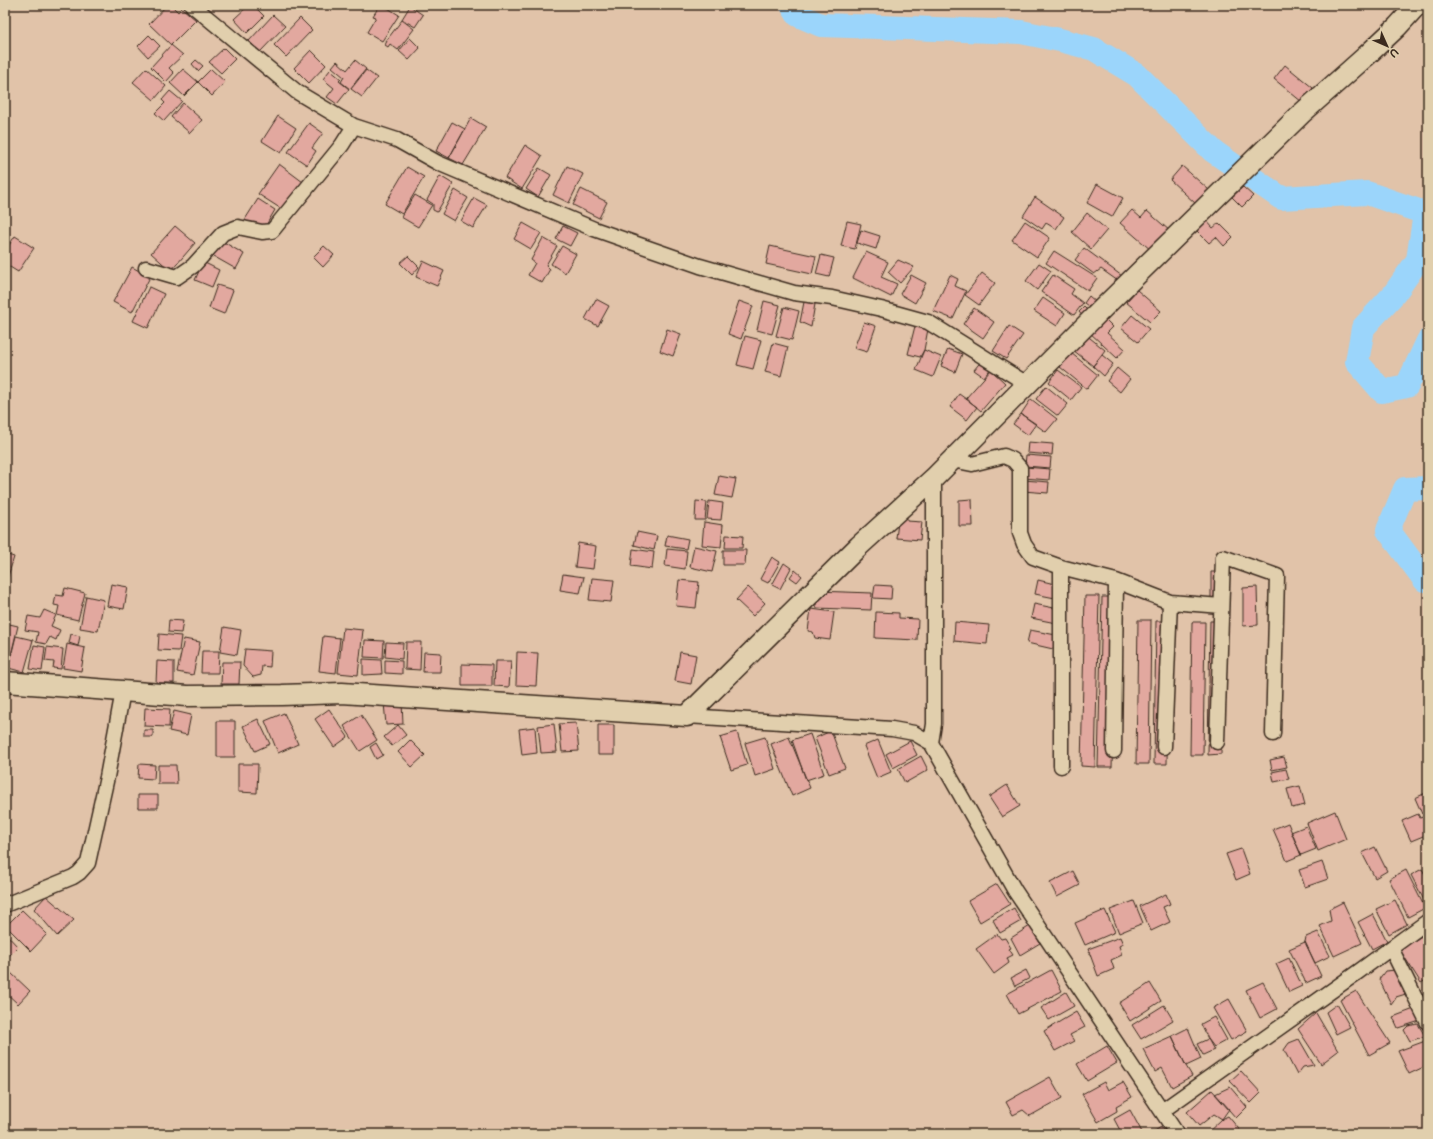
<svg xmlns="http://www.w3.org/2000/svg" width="1433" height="1139" viewBox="0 0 1433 1139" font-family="'Balsamiq Sans',sans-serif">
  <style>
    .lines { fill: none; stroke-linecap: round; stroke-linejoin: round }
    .river { stroke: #9bd5fb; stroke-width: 24 }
    .building { fill: #e2a89f; stroke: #3b2a1e }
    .street-casing { stroke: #3b2a1e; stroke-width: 17 }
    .secondary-casing { stroke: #3b2a1e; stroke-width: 23 }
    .street { stroke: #e1cfad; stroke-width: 14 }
    .secondary { stroke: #e1cfad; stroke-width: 20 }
  </style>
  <rect width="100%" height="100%" fill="#e1c3a9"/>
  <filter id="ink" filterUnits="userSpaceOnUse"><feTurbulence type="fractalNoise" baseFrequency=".025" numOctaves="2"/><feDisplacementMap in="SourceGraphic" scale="8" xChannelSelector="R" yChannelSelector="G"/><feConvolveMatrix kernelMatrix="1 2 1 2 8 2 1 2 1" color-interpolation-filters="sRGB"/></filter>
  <g filter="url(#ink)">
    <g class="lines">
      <path class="river" d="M792,5l6,10 23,10 200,7 39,8 34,9 43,26 76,76 68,47 86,-5 58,20 -7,47 -24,34 -31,34 -6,34 25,29 25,-5 21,-45
        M1428,488l-23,1 -17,41 37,50h3"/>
    </g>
    <path class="building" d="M167,5h4l7,7 4,-4 14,12 -25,25 -22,-21z
      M249,5h4l11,11 -17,17 -13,-14z
      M380,5h3l16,10 -17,26 -15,-9 9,-15 -3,-1z
      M410,6l13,9 -8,12 -13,-8z
      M273,15l12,11 -25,26 -11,-11z
      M300,18l12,12 -26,27 -12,-12z
      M402,20l12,9 -16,21 -8,-6 -2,3 -3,-2 2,-4h-1z
      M149,35l11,11 -12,11 -10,-11z
      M410,38l10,10 -11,12 -10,-9z
      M171,45l12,10 -14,13 5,5 -8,9 -15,-15z
      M224,48l11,11 -14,14 -12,-11z
      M311,50l15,15 -17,18 -15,-15z
      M196,60l7,6 -5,5 -6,-7z
      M355,60l11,9 -16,20 -9,-7 3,-5 -12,-10 5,-6 10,9z
      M1285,65l28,23 -11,14 -28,-23z
      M146,68l20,18 -12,14 -21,-18z
      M183,69l15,13 -14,14 -14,-13z
      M211,69l14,13 -13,14 -14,-14z
      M330,70l11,9 -2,2 10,8 -12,15 -10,-7 7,-9 -11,-9z
      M366,70l11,8 -15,19 -11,-8z
      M170,91l12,10 -18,20 -9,-8 10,-10 -3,-3z
      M183,103l19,17 -12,13 -19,-16z
      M278,116l18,12 -15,25 -19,-12z
      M471,118l15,9 -23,38 -14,-7z
      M452,122l13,7 -16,29 -13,-7z
      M309,123l14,10 -11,15 4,3 -9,14 -19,-13z
      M525,145l17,11 -20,33 -17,-11z
      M279,164l24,18 -20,28 -25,-16z
      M567,166l16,8 -14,29 -16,-8z
      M1182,166l27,24 -13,14 -26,-24z
      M407,167l17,10 -22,37 -17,-10z
      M539,168l12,7 -13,22 -12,-8z
      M440,176l13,8 -16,28 -4,-2v-6l-6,-4z
      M1097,184l26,14 -11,19 -25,-14z
      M1243,187l10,9 -11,11 -10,-10z
      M581,189l26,13 -8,16 -26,-13z
      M455,190l13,8 -14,23 -12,-7z
      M415,195l17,10 -14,22 -17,-10z
      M1035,197l29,20 -8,12 -10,-6 -4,6 -19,-13z
      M474,198l13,7 -14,23 -12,-7z
      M258,199l17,11 -13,22 -18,-11z
      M1132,210l9,8 6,-7 23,20 -18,20 -32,-28z
      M1087,213l20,17 -16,19 -19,-17z
      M1206,220l7,8 6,-5 14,14 -9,9 -8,-9 -7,6 -13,-13z
      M847,221l14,3 -6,25 -14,-3z
      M1025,221l25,17 -13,19 -25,-17z
      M523,223l18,10 -10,16 -17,-10z
      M175,226l20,17 -24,28 -20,-18z
      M563,226l14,7 -7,13 -14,-7z
      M861,230l19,6 -4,13 -19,-6z
      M15,236l19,12 -16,24 -13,-8v-13z
      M543,238l14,8 -11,19 4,4 -8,14 -14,-8 7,-12 -4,-3z
      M222,241l22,13 -8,15 -23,-13z
      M324,246l10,9 -11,12 -10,-10z
      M562,246l14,8 -11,19 -14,-9z
      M770,246l46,10 -4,18 -46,-10z
      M1084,248l38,28 -4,5 -17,-12 -7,5 -19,-14z
      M1054,251l43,27 -9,13 -42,-28z
      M866,252l22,10 -7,15 16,7 -6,13 -38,-19z
      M821,255l13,3 -5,19 -13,-3z
      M408,256l11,11 -7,8 -12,-12z
      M898,260l16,7 -14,16 -12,-11z
      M423,261l21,10 -7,15 -21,-9z
      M203,262l16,8 -7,17 -17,-7z
      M1039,263l12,8 -14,19 -11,-9z
      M132,267l18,10 -18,35 -19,-10z
      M982,273l13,10 -16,22 -14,-10z
      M911,275l15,8 -11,20 -15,-9z
      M950,275l8,4 -3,7 11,5 -13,28 -20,-8z
      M1053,275l21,14 -3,5 12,9 -9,12 -33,-23z
      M217,285l16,5 -9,24 -15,-6z
      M149,287l15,7 -16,34 -15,-7z
      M1137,290l24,21 -11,11 -24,-20z
      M1089,296l8,7 -5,6 -8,-6z
      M1043,298l22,15 -8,13 -23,-15z
      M596,299l13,7 -11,20 -13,-7z
      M739,301l14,5 -12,33 -13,-5z
      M764,301l16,4 -8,29 -15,-4z
      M804,302l11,2 -4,23 -11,-5z
      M784,307l15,4 -7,29 -16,-4z
      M1084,307l7,7 -6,5 -6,-7z
      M974,308l20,14 -11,16 -20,-14z
      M1132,315l17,14 -11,13 -17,-14z
      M1103,317l10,10 -6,6 18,16 -8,9 -28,-26z
      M864,322l12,4 -9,26 -13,-4z
      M915,326l13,3 -4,21 -4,7 -12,-3z
      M1009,326l14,9 -17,24 -13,-8z
      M667,329l14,5 -8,22 -13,-5z
      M1085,334l20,16 -12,16 -20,-16z
      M745,336l16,4 -8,29 -16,-4z
      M773,343l15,4 -7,29 -16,-4z
      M948,349l14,5 -7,18 -14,-6z
      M924,350l17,7 -8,20 -17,-7z
      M1071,353l27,22 -11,14 -27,-22z
      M1102,355l11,9 -9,12 -11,-10z
      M982,360l10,7 -8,10 -10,-7z
      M1117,368l13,11 -10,13 -13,-11z
      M991,370l14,13 -24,28 -15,-13z
      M1058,370l23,17 -10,13 -22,-18z
      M1046,386l22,18 -10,12 -22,-17z
      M959,394l18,13 -10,13 -17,-13z
      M1031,399l26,20 -11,13 -25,-18z
      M1021,414l15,10 -8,11 -15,-11z
      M1028,442l25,2 -1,11 -25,-2z
      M1026,455l25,2 -1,11 -25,-2z
      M1025,467l25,2 -1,11 -25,-2z
      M719,476l17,3 -4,19 -17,-3z
      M1024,480l25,2 -1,11 -25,-2z
      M972,499l1,27h-14v-26z
      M696,501l11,1 -2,18h-10z
      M709,501l14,2 -2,17 -14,-1z
      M899,515l8,1v5l15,1 -2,18 -24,-2z
      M704,522l19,3 -2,22 -19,-2z
      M637,532l20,4 -3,14 -20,-5z
      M667,535l21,4 -2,10 -21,-3z
      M726,535l17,1 -1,12h-17z
      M578,543l18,3 -3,23 -18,-2z
      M694,546l23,5 -5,21 -22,-5z
      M633,549l21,3 -2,17 -21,-3z
      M667,549l20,2 -2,18 -20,-3z
      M723,550h23l-1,15h-22z
      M5,554l9,3 -9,29z
      M772,557l8,5 -12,21 -8,-4z
      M784,563l7,5 -11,21 -8,-4z
      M795,570l7,6 -5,6 -7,-5z
      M1211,572h14l-14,38z
      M563,574l21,3 -4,16 -20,-3z
      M592,578l22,2 -3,22 -22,-2z
      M679,580l20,2 -3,26 -20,-2z
      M1038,580l25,6 -3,13 -25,-5z
      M111,584l17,3 -4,22 -17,-3z
      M875,585l17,1 -1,13 -18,-1z
      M748,587l17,16 -12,13 -17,-16z
      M1257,587l1,38 -15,1v-38z
      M65,588l20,5 -7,27 -21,-5 2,-9 -5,-1 2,-10 7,1z
      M816,591l56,2 -1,17 -55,-2z
      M86,596l18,4 -6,31 -18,-3z
      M1085,596h14l-4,171 -14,-1z
      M1102,597h15l-5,170h-14z
      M1034,604l25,5 -3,14 -25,-5z
      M811,609l23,3 -4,28 -15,-2 -2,-6 -5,-1z
      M44,610l12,5 -5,11 9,4 -4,10 -6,-3 -4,7 -10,-2 2,-10 -13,-2 3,-14 12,2z
      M876,612l23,1v5l19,1 -1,21 -42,-2z
      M169,620l14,1 -2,12 -13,-1z
      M1138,620h13l-2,144h-13z
      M1156,621h13l-2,143h-13z
      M1210,621h13l-2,133 -13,1z
      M955,622l34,3 -2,19 -33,-3z
      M1192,622h13l-2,133h-13z
      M5,623l13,3 -11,45h-2z
      M224,627l17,3 -4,25 -17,-3z
      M343,628l20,2 -5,45 -20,-2z
      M1030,630l26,5 -3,14 -26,-6z
      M71,634l9,2 -2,10 -9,-3z
      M159,634l22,2 -2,15 -21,-1z
      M16,636l17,4 -9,32 -16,-4z
      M323,636l17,2 -4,35 -17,-2z
      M184,639l16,3 -7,33 -16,-3z
      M365,640l19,1 -1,17 -19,-1z
      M386,642l17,1 -1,16 -17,-2z
      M406,642h15l-1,28 -15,-1z
      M67,644l18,4 -4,23 -18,-3z
      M34,645l11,2 -3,24 -12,-2z
      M47,647l16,2 -2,20 -8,-1 1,-6 -9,-1z
      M245,649l26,2 -1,16 -8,-1 -1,9 -8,2 -10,-11z
      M202,651h17l-1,22h-17z
      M424,652l17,1 -1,19h-17z
      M517,652l21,1 -2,33 -20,-1z
      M680,652l16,3 -5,29 -16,-3z
      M363,659l18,1 1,14 -19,1z
      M385,660l17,1v13l-17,-1z
      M157,661l17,1v21h-18z
      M495,661h16l-2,26 -15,-1z
      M222,662h18l-1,22h-18z
      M462,664l30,1v21h-30z
      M402,702l1,22 -17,1 -2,-22z
      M145,708l25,1 -1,18 -25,-1z
      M329,709l19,28 -14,10 -19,-28z
      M174,711l17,4 -4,20 -18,-4z
      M284,713l14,31 -20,9 -13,-32z
      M361,715l16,25 -17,11 -16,-25z
      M258,719l12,25 -15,7 -12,-25z
      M217,721h18v36h-18z
      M576,723l3,28 -17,1 -3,-28z
      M554,724l3,28 -16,1 -3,-27z
      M398,725l8,10 -14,11 -8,-9z
      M598,725h16v30h-16z
      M535,727l2,26 -15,2 -3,-26z
      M144,730h9v7h-9z
      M831,731l14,37 -16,6 -14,-36z
      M737,732l10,33 -16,5 -11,-33z
      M810,734l14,40 -18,6 -14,-40z
      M765,737l10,32 -20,7 -10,-33z
      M789,737l21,51 -18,8 -21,-52z
      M410,740l15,15 -13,12 -14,-15z
      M878,740l13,32 -14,6 -13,-32z
      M910,741l7,14 -24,13 -7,-14z
      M376,743l7,12 -7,4 -6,-12z
      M921,756l7,14 -23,13 -7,-14z
      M1284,757l3,10 -15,3 -2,-10z
      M139,764l16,1 -1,14 -16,-1z
      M238,764h20l-1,29 -19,-1z
      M158,765h18l1,19h-19z
      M1286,769l3,10 -15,3 -2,-10z
      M1007,785l13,21 -18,11 -13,-20z
      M1300,786l5,19 -13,3 -5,-19z
      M1428,792v19l-6,3 -7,-16z
      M138,795h20v13h-20z
      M1335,811l11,28 -28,12 -11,-28z
      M1418,814l2,4 8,-3v19l-17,7 -9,-20z
      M1288,823l13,32 -14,6 -14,-32z
      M1306,826l10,23 -15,6 -10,-23z
      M1375,847l12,24 -12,7 -13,-25z
      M1241,849l9,25 -14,6 -10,-26z
      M1322,862l6,17 -23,8 -6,-17z
      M1422,869l6,11v24h-2l-15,-29z
      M1406,870l19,38 -17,9 -19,-38z
      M1073,871l7,14 -23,12 -7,-14z
      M997,884l13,20 -30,18 -12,-21z
      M1166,894l4,10 -7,3 7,15 -19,9 -11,-25z
      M46,896l28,24 -17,16 -23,-27z
      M1395,900l12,24 -18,10 -13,-25z
      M1134,901l9,22 -24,10 -9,-23z
      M1343,902l19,41 -28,13 -14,-30 11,-5 -2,-12z
      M1014,908l7,13 -21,12 -7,-13z
      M22,910l25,24 -16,17 -25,-25z
      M1105,910l10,22 -30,13 -10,-22z
      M1373,914l14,27 -15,8 -14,-27z
      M1030,926l10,17 -20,12 -9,-17z
      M1318,932l12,24 -15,7 -10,-21 1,-5z
      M1428,932v47l-7,4 -21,-33z
      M5,933l13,14 -12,12 -1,-1z
      M997,934l4,5 4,-1 6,10 -2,1 4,6 -6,3 2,5 -15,11 -18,-25z
      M1120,937l3,7 -4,2 3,9 -11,5 3,9 -16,7 -10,-27z
      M1305,942l16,34 -15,7 -17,-34z
      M1289,958l13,28 -13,6 -13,-28z
      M1026,970l4,8 -15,8 -4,-8z
      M1051,970l11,21 -44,23 -11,-20z
      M1396,970l13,23 -13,4 -5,7 -12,-25 6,-8z
      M11,973l19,18 -12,13 -13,-12v-13z
      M1263,982l14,27 -17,9 -14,-28z
      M1150,983l11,18 -31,20 -11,-18z
      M1356,991l34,52 -21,12 -29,-55z
      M1066,992l8,14 -25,14 -8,-12z
      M1229,999l18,32 -16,9 -18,-32z
      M1337,1004l13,23 -14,7 -10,-22z
      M1164,1005l9,15 -32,19 -9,-14z
      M1414,1009l6,12 -22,7 -5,-11z
      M1076,1012l9,15 -15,8 4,6 -19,10 -11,-20z
      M1316,1013l22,38 -17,13 -23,-35z
      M1214,1017l13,23 -13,7 -6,-8 -7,-15z
      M1418,1024l7,12 -15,5 -6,-11 4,-4z
      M1188,1028l13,31 -15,7 -14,-30z
      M1172,1036l14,30 6,10 -20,11 -10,-19 -7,4 -12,-23z
      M1208,1039l6,11 -11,5 -6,-11z
      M1299,1039l15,26 -11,2 -6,8 -13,-25 5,-7z
      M1428,1040v25l-19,9 -11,-23z
      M1107,1046l10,17 -30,18 -10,-17z
      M1241,1071l20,22 -10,10 -21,-22z
      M1050,1077l12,21 -32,18 -7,-6 -10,5 -7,-13z
      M1104,1082l4,8 15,-8 9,15 -16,9 1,5 -19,11 -16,-28z
      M1230,1087l17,20 -11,11 -21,-24z
      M1212,1090l17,19 -7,10 -8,-5 -15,12 -12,-14z
      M1130,1110l13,24h-21l-8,-15z
      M1228,1116l15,18h-37l16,-15z
      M1161,1127l5,7h-16z"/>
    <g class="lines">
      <g class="street-casing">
        <path id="street" d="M192,5l105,87 57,34
          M146,268l31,9 16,-11 30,-33 15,-6 24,5 10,-1 70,-86 12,-19 43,14 41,23 156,66 106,37 94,27 38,5 49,11 47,13 99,62
          M952,460l20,4 32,-8 9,4 7,8v65l4,11 9,13 28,10 55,14 54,21 -6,145
          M1170,602l51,4
          M687,716l205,13 22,4 17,10 84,148 162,243
          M1217,742l6,-185 54,19 -4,158
          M931,743l3,-19v-246
          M1114,751l2,-170
          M1061,766v-199
          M5,905l68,-28 6,-4 9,-10 19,-86 16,-86
          M1391,948l37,75
          M1162,1111l196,-139 70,-51"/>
      </g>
      <g class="secondary-casing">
        <path id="secondary" d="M5,682l182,14 95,-1 60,-2 345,23 172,-170 75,-68 172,-173 195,-191 64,-57 32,-30 20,-22"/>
      </g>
      <use href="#street" class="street"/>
      <use href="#secondary" class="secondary"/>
    </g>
  </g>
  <rect width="1433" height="1139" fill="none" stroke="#e1cfad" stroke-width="20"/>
  <rect x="10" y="10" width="1413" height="1119" fill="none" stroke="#3b2a1e" stroke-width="1.5" filter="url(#ink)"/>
  <g transform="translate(1387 46) rotate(135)" stroke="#e1cfad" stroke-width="3" paint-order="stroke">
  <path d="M0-3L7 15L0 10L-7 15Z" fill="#3b2a1e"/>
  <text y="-6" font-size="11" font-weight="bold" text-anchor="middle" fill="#3b2a1e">U</text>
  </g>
</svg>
